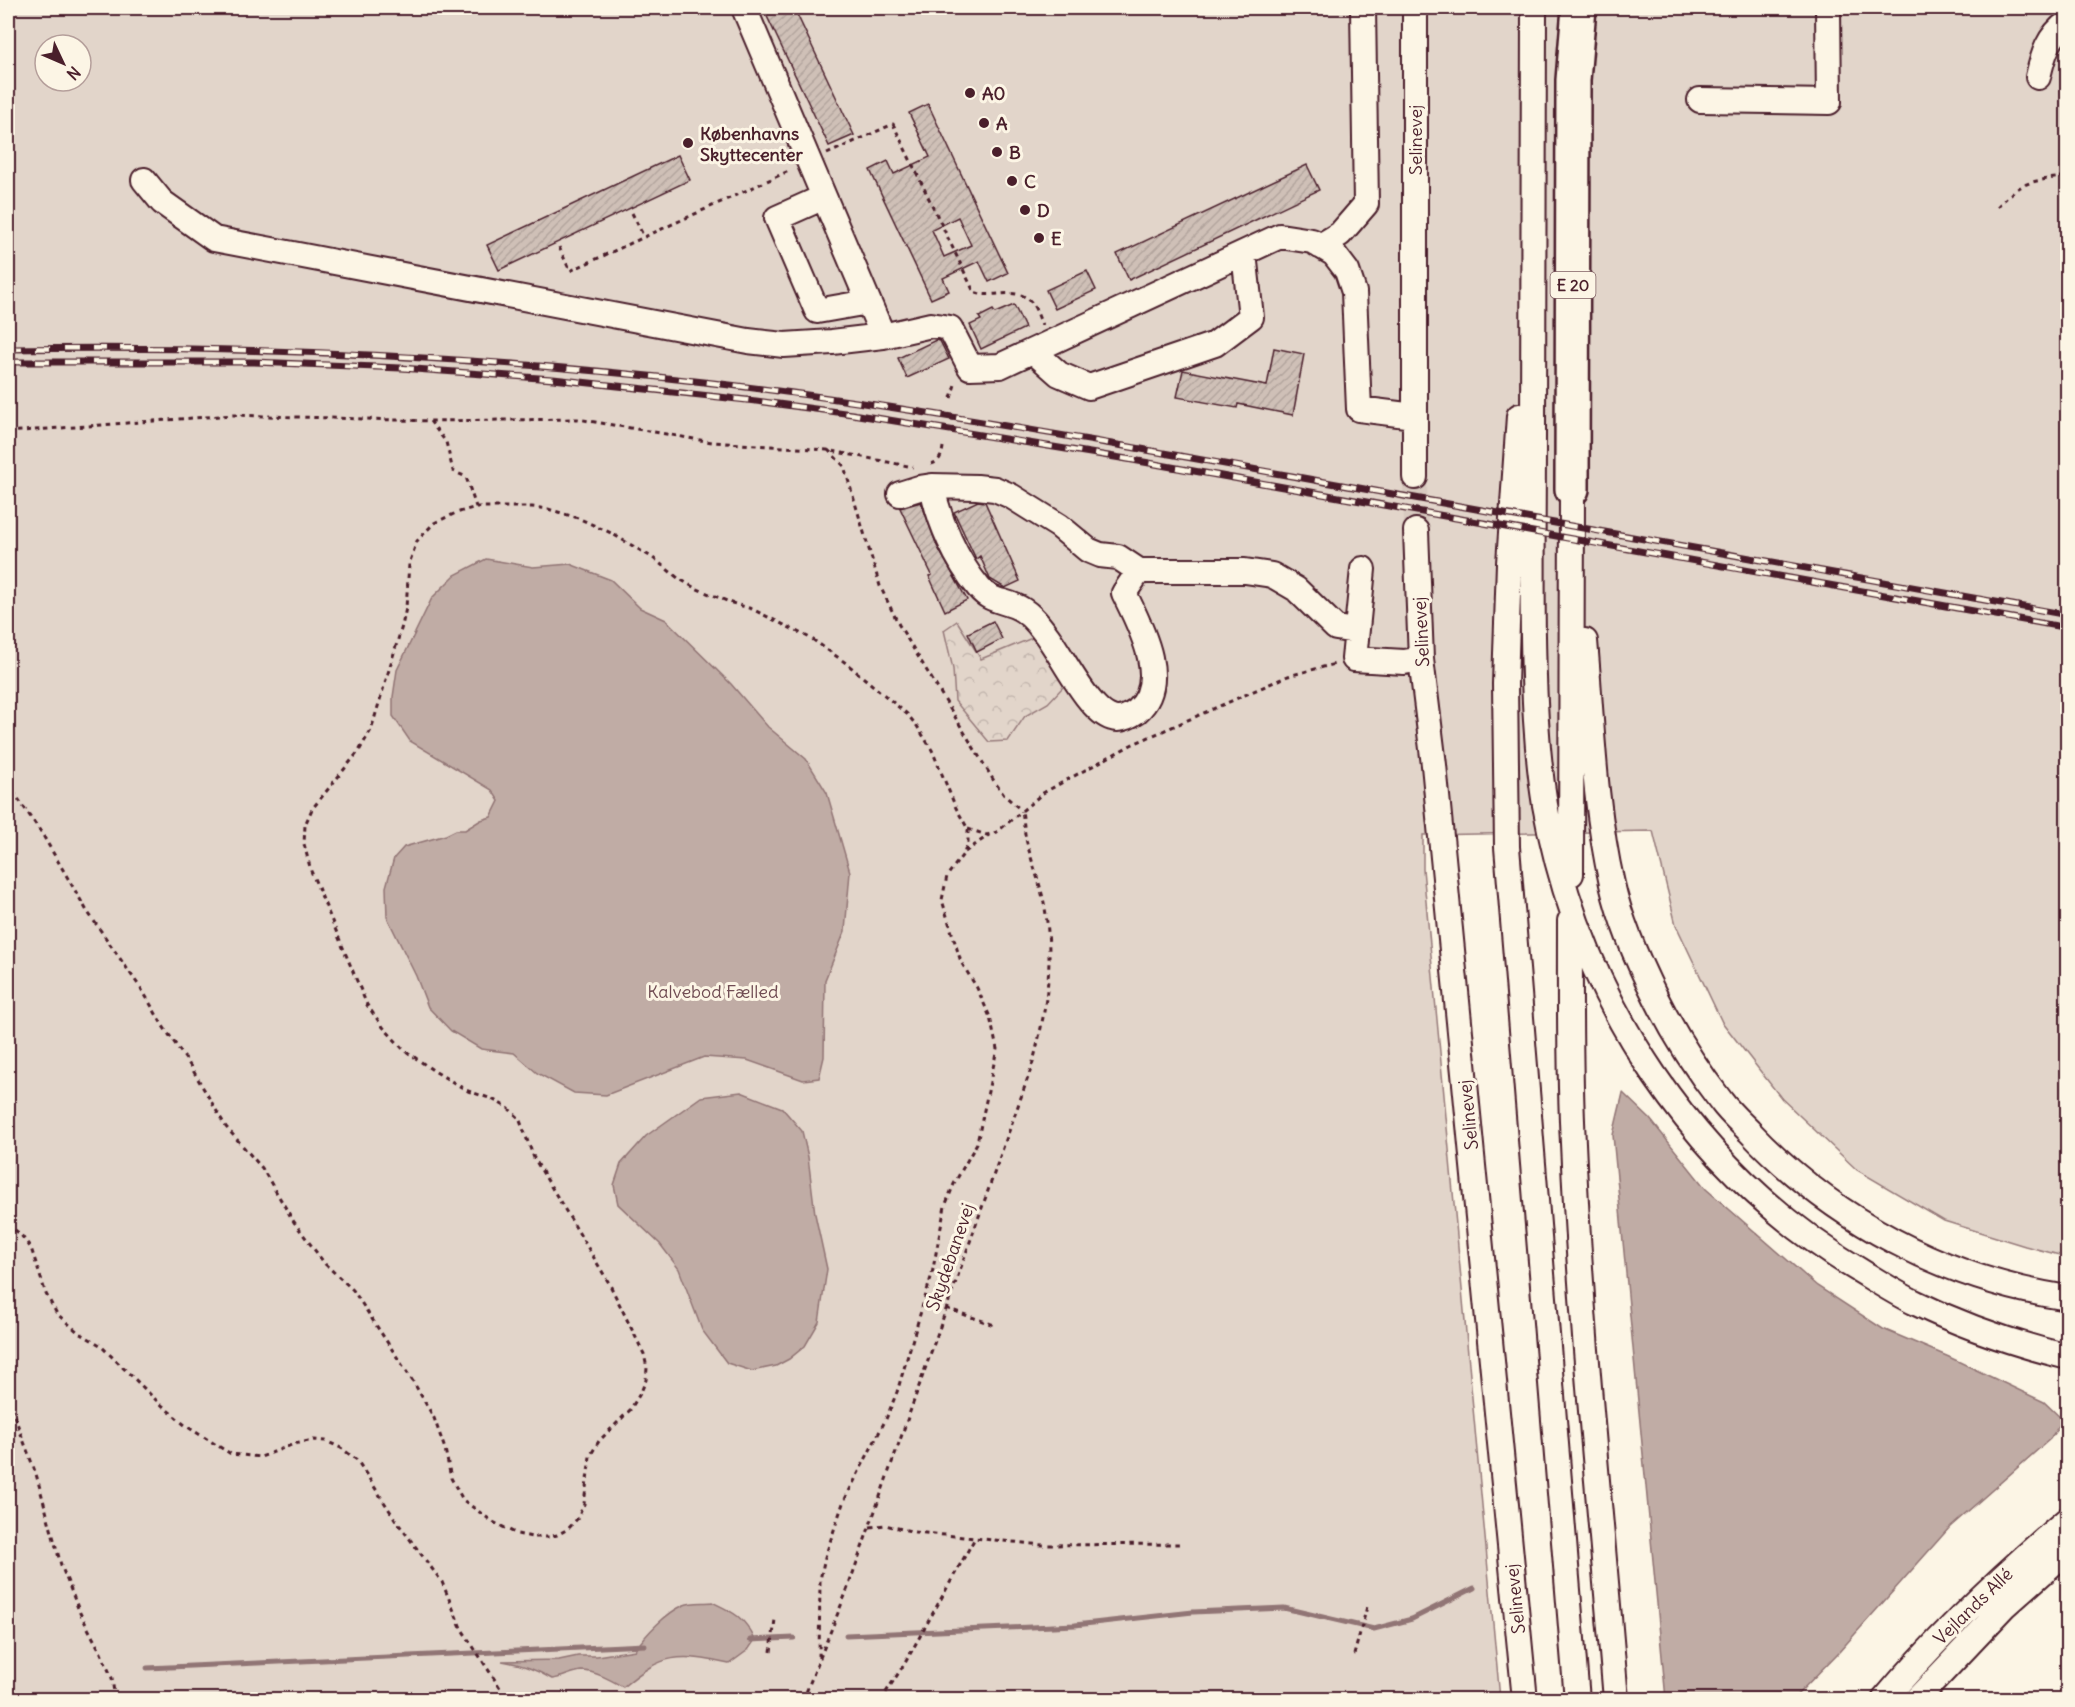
<svg xmlns="http://www.w3.org/2000/svg" width="2075" height="1707" viewBox="0 0 2075 1707" font-family="Delius,sans-serif">
  <style>
    .grass { fill: #e2d5ca; stroke: #967a7a; stroke-width: 1.5; fill-rule: evenodd }
    .forest { fill: url(#forest-crowns); stroke: #967a7a; stroke-width: 1.5 }
    .water { fill: #c0aca5; stroke: #917474; stroke-width: 1.5 }
    .lines { fill: none; stroke-linecap: round; stroke-linejoin: round }
    .stream { stroke: #917474; stroke-width: 5 }
    .building { fill: url(#building-hatch); stroke: #4a1f2b; stroke-width: 1.5; fill-rule: evenodd }
    .minor-tunnel { stroke: #d8cac0; stroke-width: 24; stroke-dasharray: 24 12; stroke-linecap: butt }
    .minor-casing { stroke: #4a1f2b; stroke-width: 28 }
    .highway-casing { stroke: #4a1f2b; stroke-width: 38 }
    .path { stroke: #4a1f2b; stroke-width: 3; stroke-dasharray: 4.5 4.5; stroke-linecap: butt }
    .minor { stroke: #fcf5e5; stroke-width: 24 }
    .highway { stroke: #fcf5e5; stroke-width: 33 }
    .rail-casing { stroke: #4a1f2b; stroke-width: 7 }
    .rail { stroke: #fcf5e5; stroke-width: 4.5; stroke-dasharray: 14; stroke-linecap: butt }
    .poi-dot { fill: #4a1f2b; stroke: #fcf5e5; stroke-width: 2 }
    .labels { text-anchor: middle; dominant-baseline: central; stroke-width: 6; stroke-linejoin: round; paint-order: stroke }
    .shield { fill: #fcf5e5; stroke: #7f5f63; stroke-width: 1.5 }
    .shield-label { font-size: 16px; font-weight: bold; fill: #4a1f2b }
    .poi-label { font-size: 18px; font-weight: bold; fill: #4a1f2b; stroke: #fcf5e5; text-anchor: start }
    .street-label { font-size: 18px; fill: #4a1f2b; stroke: #fcf5e5 }
    .park-label { font-size: 18px; fill: #704c53; stroke: #fcf5e5 }
  </style>
  <defs>
    <pattern id="forest-crowns" width="20" height="18" patternUnits="userSpaceOnUse" patternTransform="scale(1.5)"><rect width="20" height="18" fill="#e2d5ca"/><path d="M2 6a3 3 0 1 1 6 0M12 15a3 3 0 1 1 6 0" fill="none" stroke="#c3b6ae"/></pattern>
    <pattern id="building-hatch" width="6" height="6" patternUnits="userSpaceOnUse" patternTransform="scale(1.5)"><rect width="6" height="6" fill="#cfc0b7"/><path d="M-1 1l2-2M0 6l6-6M5 7l2-2" fill="none" stroke="#b3a59e"/></pattern>
  </defs>
  <rect width="100%" height="100%" fill="#fcf5e5"/>
  <filter id="ink" filterUnits="userSpaceOnUse"><feTurbulence type="fractalNoise" baseFrequency=".0167" numOctaves="2"/><feDisplacementMap in="SourceGraphic" scale="12" xChannelSelector="R" yChannelSelector="G"/><feConvolveMatrix kernelMatrix="1 2 1 2 8 2 1 2 1" color-interpolation-filters="sRGB"/></filter>
  <g filter="url(#ink)">
    <path class="grass" d="M8,8h2059v1249l-42,-11 -81,-25 -87,-51 -75,-71 -60,-77 -46,-97 -23,-94 -230,4v34l77,830 -1492,1zM45,45h36v36h-36z"/>
    <path class="forest" d="M957,621l24,38 56,-23 27,50 -16,17 -23,13 -17,25 -19,1 -34,-41 -2,-32 -9,-39z"/>
    <path class="water" d="M486,559l47,8 37,-3 41,16 29,28 26,12 65,64 37,43 38,32 21,34 23,79 -5,59 -20,49 -1,77 -5,21 -16,2 -56,-20 -43,-3 -98,38 -32,-2 -37,-20 -23,-20 -33,-4 -30,-18 -23,-24 -12,-31 -29,-59 -1,-30 8,-29 10,-11 42,-12 10,-5h9l16,-10 10,-3 8,-16 -7,-11 -82,-49 -17,-25v-19l4,-27 35,-72 23,-23z
      M741,1092l41,16 20,23 6,26 7,57 12,55 -8,53 -14,24 -16,13 -13,7 -24,5 -25,-8 -25,-33 -23,-61 -19,-25 -42,-40 -4,-19 7,-21 25,-28 55,-39z
      M1623,1093l27,26 56,70 111,97 66,43 66,28 95,45 19,18 -13,19 -100,88 -111,125 -46,47h-127l-53,-564z
      M712,1602c21,10 33,15 43,38l-7,10 -19,14c-50,-11 -66,-11 -106,23 -12,-7 -28,-16 -42,-16 -9,1 -19,7 -29,8 -16,-10 -31,-15 -50,-18l57,-1 19,-4h19l38,-6c11,-16 31,-37 49,-45 8,-3 20,-2 28,-3z"/>
    <g class="lines">
      <path class="stream" d="M846,1635l229,-10 118,-13 91,-4 90,21 38,-10 62,-31
        M750,1640l44,-2
        M147,1668l498,-23"/>
    </g>
    <path class="building" d="M763,8h31l60,127 -25,11z
      M928,104l80,169 -19,9 -10,-21 -36,17 6,13 -18,8 -61,-129 18,-9 6,13 36,-17 -21,-44zM958,217l13,28 -27,12 -12,-27z
      M678,155l12,25 -191,90 -12,-25z
      M1307,165l12,25 -190,90 -12,-26z
      M1087,271l9,19 -41,19 -9,-19z
      M1014,305l11,23 -44,21 -11,-24 11,-5 -2,-3 14,-7 2,3z
      M936,340l4,1 9,18 -42,19 -9,-20z
      M1274,348l30,6 -11,61 -55,-11 -1,4 -60,-11 6,-27 84,16z
      M978,501l7,1 35,79 -15,7 -15,-9 -10,-23 -4,3 -22,-47z
      M921,502l16,44 30,54 -22,11 -16,-35 3,-1 -32,-67z
      M993,621l9,18 -25,13 -9,-19z"/>
    <g class="lines">
      <path class="minor-tunnel" d="M1415,477l1,54"/>
      <g class="minor-casing">
        <path id="minor" d="M744,8l139,328
          M1534,8c0,142 0,284 -1,427 0,67 -1,134 0,201 1,56 3,113 12,169 35,196 150,369 322,470 16,10 32,20 49,28 49,24 99,41 152,54
          M2038,77c5,-22 10,-41 30,-55
          M1700,100l129,2 -1,-94
          M144,180l18,22 52,37 534,102 36,4 48,-3 51,-6 48,-11 19,3 20,39 30,-1 280,-130 32,5 22,13 13,17 7,21 5,117 55,7
          M824,197l-47,21 40,93 51,-9
          M1320,246l20,-12 26,-30 -3,-196
          M1033,351l26,23 30,13 126,-43 36,-27 -7,-64
          M1519,416l-10,147 -4,121 2,163 70,853
          M1415,477v-469
          M932,486c7,36 24,74 47,102 11,13 22,12 36,18 13,5 22,16 30,27 16,20 43,78 67,85 8,3 18,-2 25,-7 34,-29 2,-87 -13,-118l15,-22
          M900,494l19,-6 13,-2 45,1 18,2 16,7 48,30 29,24 12,5 18,2 21,14h106l27,4 24,14 40,39 20,3
          M1416,531l5,128 13,106 91,935
          M1363,569l-9,90 50,3 17,-3
          M1585,641c7,80 9,165 27,243 9,40 26,78 44,114 18,36 40,71 65,103 8,11 18,20 28,30 84,89 197,149 319,167
          M1571,874l1,-385
          M1570,921c0,74 -1,148 3,222 8,186 28,371 43,557
          M1884,1700c56,-66 118,-125 184,-181
          M1916,1700l89,-94 63,-56"/>
      </g>
      <g class="highway-casing">
        <path id="highway" d="M1572,489l1,-409 6,-72"/>
      </g>
      <path class="path" d="M827,154l66,-30 81,168c17,8 43,-7 57,10 5,6 8,16 11,23
        M1997,207c27,-28 34,-25 71,-31
        M632,213l12,24
        M559,247l11,24 221,-101
        M951,398l5,-17
        M430,421l16,21 7,29 13,6 10,30
        M8,432l225,-17 197,6 148,-2 134,23 115,8 86,17
        M828,450l16,16 36,120 19,39 95,156 10,14 18,16
        M931,464c9,-2 11,-9 12,-17
        M8,784l33,48 46,79 57,82 19,33 28,41 35,60 36,41 32,54 31,42 28,26 61,93 20,35 11,31 6,29 12,22 30,22 24,12 15,3h17l8,-2 11,-6 10,-11 6,-14 6,-48 9,-15 31,-31 11,-18 5,-12 1,-12 -3,-14 -35,-71 -75,-125 -15,-40 -11,-10 -16,-9 -24,-8 -34,-20 -31,-22 -20,-22 -16,-22 -56,-134 -7,-27 1,-19 7,-16 47,-58 12,-21 31,-104 4,-18 3,-44 8,-23 17,-18 22,-10 20,-6h56l16,2 30,9 33,15 42,25 25,20 17,10 37,15 20,6 60,30 34,24 61,51 10,12 15,24 24,58 12,21v13l-4,11 -17,23 -5,24 19,62 16,26 13,29 7,32 -20,94 -23,41 -9,22 -13,68 -35,118 -11,27 -43,84 -18,54 -5,23 -1,80
        M968,829l19,6 10,-3 46,-39 88,-48 157,-69 47,-12
        M965,852l24,-17
        M8,1224l13,11 10,13 15,46 11,20 21,18 22,13 57,56 29,25 45,28 30,3 33,-13 20,-4 12,1 15,7 16,12 40,62 45,60 19,46 47,72
        M946,1308l48,17
        M8,1399l28,75 25,91 19,48 21,40 11,25 3,22
        M870,1527l15,-2 30,7 128,13 136,-1
        M771,1652l4,-33
        M1354,1655l14,-52
        M803,1700l43,-107 186,-527c13,-50 22,-99 14,-151 -3,-25 -13,-48 -19,-72 -3,-10 -3,-21 -5,-32
        M881,1700l24,-37 70,-125"/>
      <use href="#minor" class="minor"/>
      <use href="#highway" class="highway"/>
      <g class="rail-casing">
        <path id="rail" d="M8,349c232,-4 464,7 696,33 143,16 284,41 426,65l938,168
          M8,362h246l147,6 152,11 203,22 96,13 275,45 941,169"/>
      </g>
      <use href="#rail" class="rail"/>
    </g>
  </g>
  <g class="poi-dot">
    <circle cx="970" cy="93" r="6"/>
    <circle cx="984" cy="123" r="6"/>
    <circle cx="688" cy="143" r="6"/>
    <circle cx="997" cy="152" r="6"/>
    <circle cx="1012" cy="181" r="6"/>
    <circle cx="1025" cy="210" r="6"/>
    <circle cx="1039" cy="238" r="6"/>
  </g>
  <g class="labels">
    <rect class="shield" x="1550.5" y="272" width="45" height="26" rx="4.5"/>
    <g class="shield-label">
      <text x="1573" y="285">E 20</text>
    </g>
    <g class="poi-label">
      <text x="982" y="93">A0</text>
      <text x="996" y="123">A</text>
      <text x="700" y="133">Københavns<tspan x="700" dy="21">Skyttecenter</tspan></text>
      <text x="1009" y="152">B</text>
      <text x="1024" y="181">C</text>
      <text x="1037" y="210">D</text>
      <text x="1051" y="238">E</text>
    </g>
    <g class="street-label">
      <text transform="translate(1415 140) rotate(-90)">Selinevej</text>
      <text transform="translate(1421 632) rotate(-93)">Selinevej</text>
      <text transform="translate(1468 1115) rotate(-96)">Selinevej</text>
      <text transform="translate(950 1257) rotate(-71)">Skydebanevej</text>
      <text transform="translate(1515 1599) rotate(-96)">Selinevej</text>
      <text transform="translate(1973 1606) rotate(-44)">Vejlands Allé</text>
    </g>
    <g class="park-label">
      <text x="713" y="991">Kalvebod Fælled</text>
    </g>
  </g>
  <rect width="2075" height="1707" fill="none" stroke="#fcf5e5" stroke-width="30"/>
  <rect x="15" y="15" width="2045" height="1677" fill="none" stroke="#4a1f2b" stroke-width="2" filter="url(#ink)"/>
  <g transform="translate(63 63) rotate(134)"><circle r="28" fill="#fcf5e5" stroke="#b59f9b" stroke-width="1.5"/>
  <path d="M0-4.5L10 22L0 15L-10 22Z" fill="#4a1f2b"/>
  <text y="-9" font-size="16" font-weight="bold" text-anchor="middle" fill="#4a1f2b">N</text>
  </g>
</svg>
